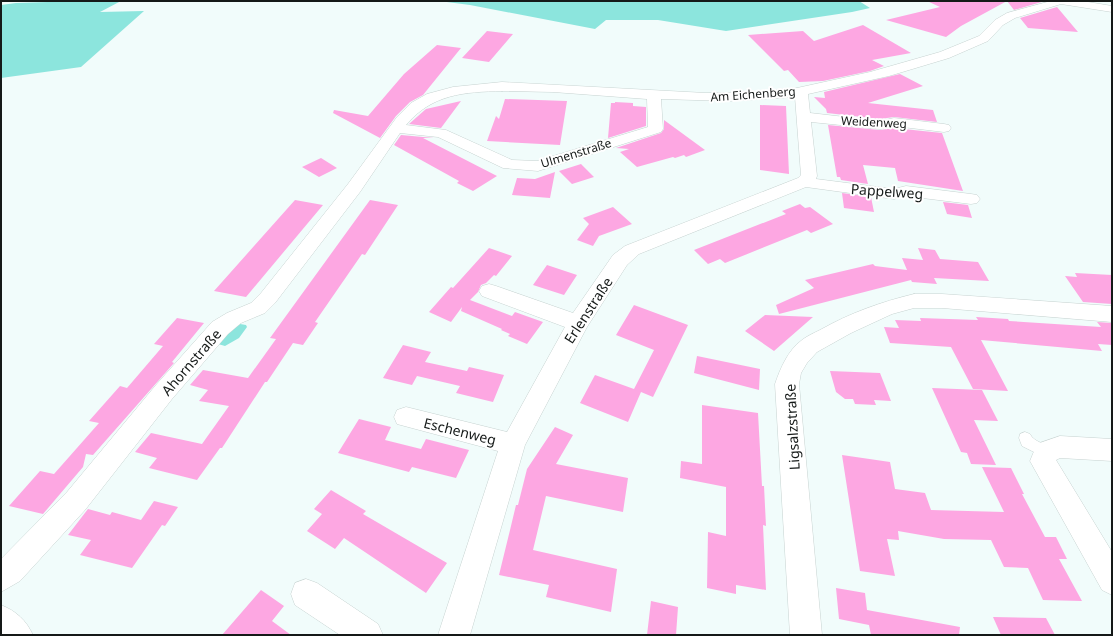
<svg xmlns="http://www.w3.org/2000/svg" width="1113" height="636" viewBox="0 0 1113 636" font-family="'Noto Sans',sans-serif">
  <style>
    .green { fill: #8ce5dd }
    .building { fill: #fda7e2 }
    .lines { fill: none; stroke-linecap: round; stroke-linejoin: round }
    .service-casing { stroke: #c7d3d1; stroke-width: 1 }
    .minor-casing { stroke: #c7d3d1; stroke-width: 1 }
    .service { fill: #fff; fill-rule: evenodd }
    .minor { fill: #fff; fill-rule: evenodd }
    .labels { text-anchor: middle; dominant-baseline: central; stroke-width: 4; stroke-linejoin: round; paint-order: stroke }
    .far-street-label { font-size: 12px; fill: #151918; stroke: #fff }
    .street-label { font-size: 14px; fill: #151918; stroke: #fff }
  </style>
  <rect width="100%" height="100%" fill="#f1fcfb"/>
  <path class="green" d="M79,1h42l-21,11 44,-1 -63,56 -80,11v-73l15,-2z
    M439,1h420l11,7 -18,4 -126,19 -68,-11h-52l-11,9 -125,-24z
    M240,324l6,1 1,2 -8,11 -14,8 -7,-2 16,-17z"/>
  <path class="building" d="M927,1h118l-31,9 -7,-9 -46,25 -15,11 -60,-17 54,-13z
    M1057,7l21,25 -50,-4 -8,-10z
    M863,25l48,28 -39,7 12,6 -14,5 -47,10 -24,1 -11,-12 -4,1 -36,-36 55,-4 11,10z
    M487,31l26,3 -24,28 -27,-4z
    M437,45l24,3 -38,47 -13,7 -14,14 -16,22 -47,-25 1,-3 34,6 36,-42z
    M900,74l23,12 -55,17 65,7 4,12 -43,-5 -14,2 -53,-6 -1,-4 -12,-12 11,1 -1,-6z
    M505,99l62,2 -7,44 -73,-4 9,-25 3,3z
    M461,101l-20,27 -32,-4 17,-15z
    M615,102l18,1v3l13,1v19l-38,12 3,-35h4z
    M760,105l26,1 3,68 -29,-4z
    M664,120l41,30 -19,7 -2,-2 -9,3 -2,-1 -36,10 -17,-15 9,-3 -13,-1 45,-15 3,-4z
    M828,125l52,5 14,-2 48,5 21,58 -65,-10 -3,-13 -32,-3 5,19 -27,-4 -1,-3h-3z
    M401,135l33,3h-11l74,38 -24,15 -16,-8 2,-2 -65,-36z
    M321,158l16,10 -18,9 -17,-10z
    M581,164l13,13 -22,7 -13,-13z
    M555,172l-5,26 -38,-3 5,-17 18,1z
    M842,193l29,4 3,15 -30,-4z
    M295,200l28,5 -77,92 -32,-6z
    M370,200l28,5 -33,50 -3,-1 -47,68 3,1 -15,22 -10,-2 -26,39h-2l-43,66h-2l-23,32 -48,-12 8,-10 -22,-6 16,-19 51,11 27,-38 -30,-5 9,-11 -18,-5 13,-15 45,8 28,-39 -6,-1z
    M943,202l25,3 4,13 -25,-4z
    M800,204l5,4 5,-1 23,17 -22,9 -4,-3 -82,33 -5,-4 -12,5 -14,-14 92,-36 -4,-3z
    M613,207l19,17 -33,12 -6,10 -16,-6 12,-16 -6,-6z
    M489,248l23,8 -16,20 -2,-1 -8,8 -5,2 -3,7 -8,8 42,16 3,-4 28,10 -16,22 -19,-8 2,-2 -9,-4 1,-1 -41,-18 1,-4 -11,15 -22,-10 22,-25 2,1z
    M918,248l17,2 5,9 38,3 11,19 -55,-3 3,6 -25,-2 -1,-2 -132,34 -3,-9 38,-17 -9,-8 68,-16 2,2 32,4 -5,-12 21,2z
    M547,265l30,10 -13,20 -31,-10z
    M1075,273l37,2v29l-29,-2 -18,-26 12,1z
    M634,305l54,20 -35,72 -12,-5 -13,30 -48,-19 15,-28 39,14 20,-39 -38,-15z
    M765,315l48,2 -39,34 -29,-20z
    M976,317l32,2 1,2 92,6 -4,-5 15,1v22l-14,-1 4,7 -121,-11 27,51 -35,-2 -22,-42 -61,-4 -6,-16 15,1 -4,-8 26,1 -1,-3 58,2z
    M177,318l27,5 -32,39 2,1 -81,92 -7,-1 -3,13 -40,47 -34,-8 31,-35 14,3 45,-51 -10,-2 31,-35 7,2 36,-42 -9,-2z
    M403,345l28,7 -6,10 42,9 2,-4 35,8 -11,27 -37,-9 4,-7 -43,-10 -5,9 -29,-7z
    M697,356l63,13 -1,21 -65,-17z
    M830,371l50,2 11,28 -17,-1 2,5 -21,-1 -2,-5h-8l-9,-7z
    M932,388l50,2 16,31 -24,-1 22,45 -25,-1 -4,-11 -6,-1z
    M702,405l56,8 4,73h2l2,40 -3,-1 3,65 -30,-5v9l-29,-6 1,-56 18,4v-49l-46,-9 1,-17 21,3z
    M359,419l32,8 -6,13 36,9 5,-10 43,11 -13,28 -44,-11 -3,5 -71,-19z
    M555,427l18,8 -17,29 72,14 -5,34 -77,-16 -13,54 84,19 -6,43 -65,-15 3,-12 -50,-10 12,-49 5,-21h2l9,-36z
    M842,455l48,7 5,27 30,4 6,17 73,2 -22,-45 29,1 13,26h-2l23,43h11l11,22h-8l23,42 -39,-1 -15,-32 -24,-1 -13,-27 -47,-1 -46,-8 1,9 -12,-1 8,37 -35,-5z
    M331,490l35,21 -3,3 84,49 -21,30 -82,-55 -9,11 -28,-18 15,-17 -8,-5z
    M154,501l24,6 -13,19 -3,-1 -30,43 -52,-13 11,-15 -23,-5 20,-26 22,6 2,-3 29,8z
    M836,588l29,5 2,17 93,17 -1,8h-88l-2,-10 -30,-6z
    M261,590l23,16 -12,15 19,14h-69z
    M651,601l27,6 -2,28h-29z
    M993,617l53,1 9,17h-54z"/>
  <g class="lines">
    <g class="service-casing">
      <path id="service" d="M1025,432l5,2c4,9 18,9 23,18l-2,4 -5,2 -24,-12 -3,-8 1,-4z"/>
    </g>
    <g class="minor-casing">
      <path id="minor" d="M1051,1h31l30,5v6l-51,-8 -46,14 -12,7 -15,16 -39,17 -60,18 -81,18 2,19 70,8 14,-3 50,6 5,1 2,3 -2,3 -5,1 -50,-6 -14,3 -69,-7 6,54 -1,3 78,10 12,-3 65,8 6,1 3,4 -3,4 -6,1 -65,-8 -12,3 -88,-12 -167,67 -12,11 -40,62 -62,118 -55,190h-32l60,-184 -101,-27 -3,-7 3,-7 9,-3 101,25 58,-105 -83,-31 -3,-5 3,-5 7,-2 7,2 77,27 40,-58 12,-9 173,-68 3,-3 -6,-78 -66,4 -68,-2 2,30 -2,3 -123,39 -35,-3 -65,-31 -38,-4 -40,59 -85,111 -10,10 -24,10 -13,11 -56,65 -87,111 -65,71 -19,11v-33l66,-67 89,-107 56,-63 15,-9 24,-10 10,-10 87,-109 49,-67 14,-14 16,-9 26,-7 49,-5 204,11 45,-1 46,-4 73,-16 70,-20 39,-16 16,-16 12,-7zM502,91l51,1 94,7 1,28 -111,34 -25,-1 -66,-30 -40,-5c26,-31 58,-33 96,-34z
        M914,294h28l170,12v16l-170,-14h-28l-22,6 -41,19 -34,19 -10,11 -6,10 -2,11 23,251h-32l-15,-251c5,-15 13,-34 27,-44 5,-4 12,-7 18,-10 30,-17 61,-28 94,-36z
        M1060,436l52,3v22l-52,-3 -4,2 56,92v43l-10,-5 -72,-129 7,-17z
        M306,579l11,4 61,41 5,11h-43l-45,-30 -4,-11 4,-11z
        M1,605c15,6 25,15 32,30h-32z"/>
    </g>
    <use href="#service" class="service"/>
    <use href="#minor" class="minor"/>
  </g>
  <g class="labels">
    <g class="far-street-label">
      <text transform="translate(753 94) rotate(-4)">Am Eichenberg</text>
      <text transform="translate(874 122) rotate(3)">Weidenweg</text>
      <text transform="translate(576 153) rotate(-17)">Ulmenstraße</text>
    </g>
    <g class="street-label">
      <text transform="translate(887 191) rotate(4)">Pappelweg</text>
      <text transform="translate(588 310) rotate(-57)">Erlenstraße</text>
      <text transform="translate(191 362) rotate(-49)">Ahornstraße</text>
      <text transform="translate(792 427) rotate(-93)">Ligsalzstraße</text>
      <text transform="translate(460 431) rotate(14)">Eschenweg</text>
    </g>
  </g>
  <rect width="1113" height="636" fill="none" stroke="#151918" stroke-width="4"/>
</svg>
